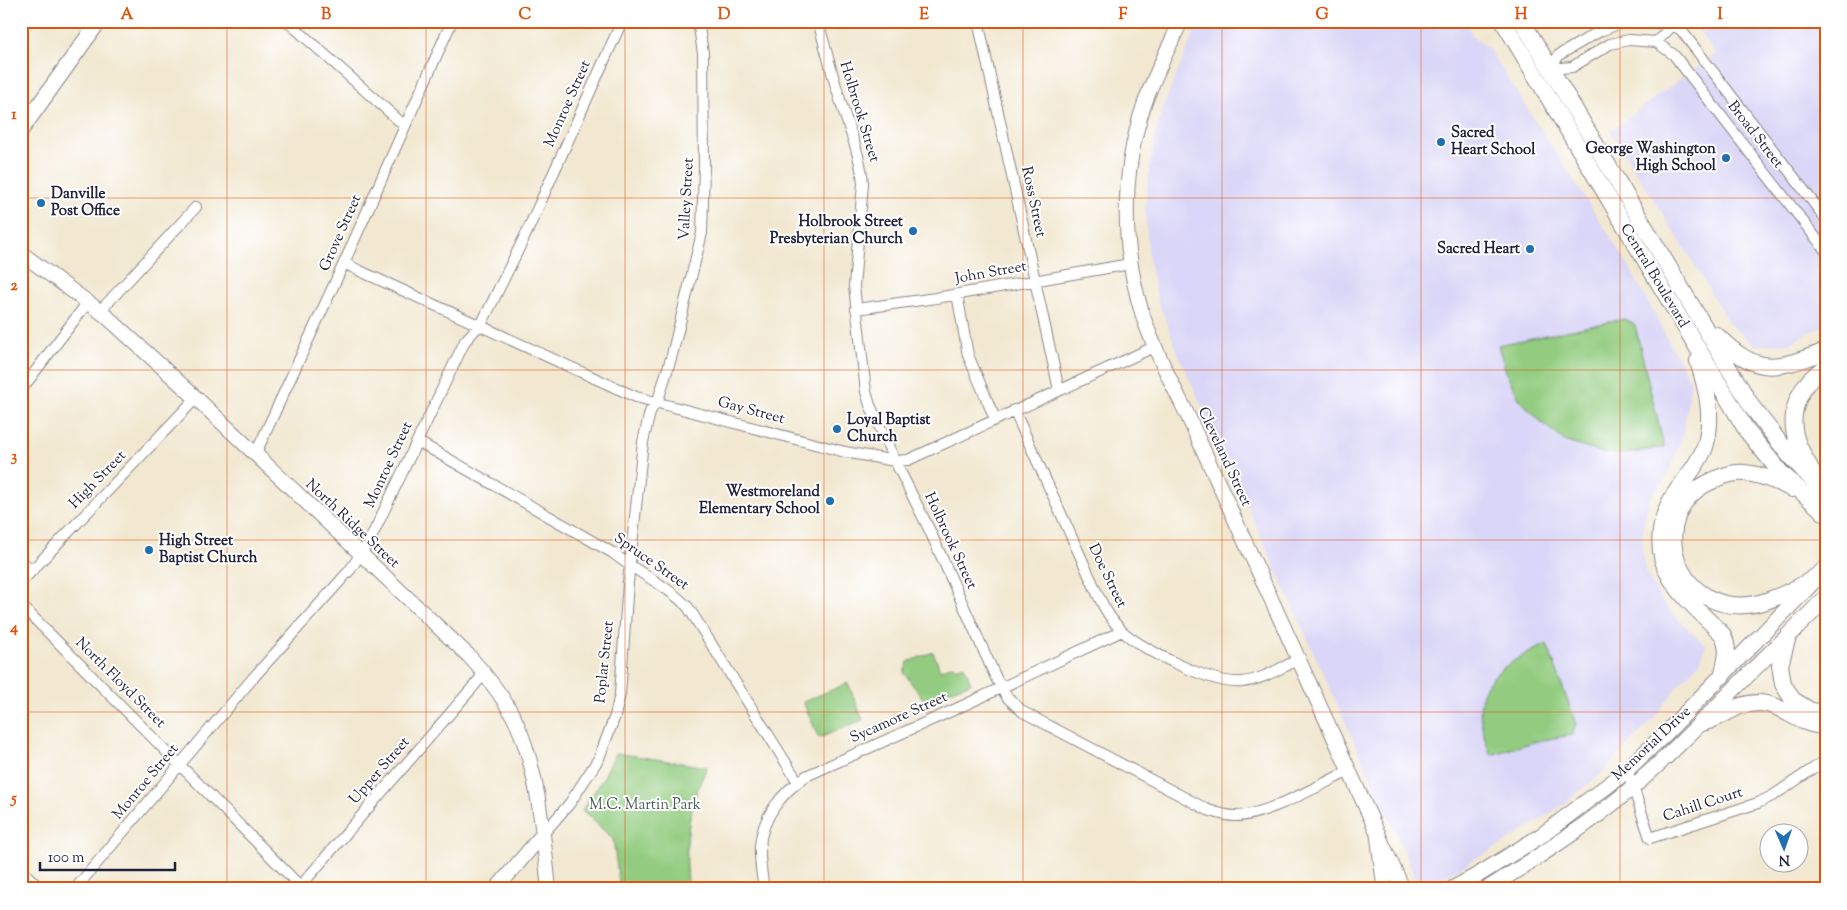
<svg xmlns="http://www.w3.org/2000/svg" width="1847" height="910" viewBox="0 0 1847 910" font-family="'Sorts Mill Goudy',serif">
  <style>
    .built { fill: #dad6f7 }
    .green { fill: #93cc80; stroke: #5a775e }
    .lines { fill: none; stroke-linecap: round; stroke-linejoin: round }
    .minor-casing { stroke: #8a8586; stroke-width: 12 }
    .tertiary-casing { stroke: #8a8586; stroke-width: 16 }
    .secondary-casing { stroke: #8a8586; stroke-width: 17 }
    .primary-casing { stroke: #8a8586; stroke-width: 18 }
    .minor { stroke: #fff; stroke-width: 10 }
    .tertiary { stroke: #fff; stroke-width: 14 }
    .secondary { stroke: #fff; stroke-width: 15 }
    .primary { stroke: #fff; stroke-width: 16 }
    .grid { fill: none; stroke: #de560e; stroke-width: 1; stroke-opacity: 0.55 }
    .poi-dot { fill: #1f6fb2; stroke: #fff; stroke-width: 2 }
    .labels { text-anchor: middle; dominant-baseline: central; stroke-width: 4; stroke-linejoin: round; paint-order: stroke }
    .street-label { font-size: 15px; fill: #22223b; stroke: #fff }
    .poi-label { font-size: 15px; font-weight: bold; fill: #22223b; stroke: #fff; text-anchor: start }
    .park-label { font-size: 15px; fill: #4a5e53; stroke: #fff }
    .neatline { fill: none; stroke: #de560e; stroke-width: 2 }
    .grid-label { font-size: 16px; text-anchor: middle; font-weight: bold; fill: #de560e }
  </style>
  <rect width="100%" height="100%" fill="#fff"/>
  <filter id="ink" filterUnits="userSpaceOnUse"><feTurbulence type="fractalNoise" baseFrequency=".02" numOctaves="2"/><feDisplacementMap in="SourceGraphic" scale="10" xChannelSelector="R" yChannelSelector="G"/><feConvolveMatrix kernelMatrix="1 2 1 2 8 2 1 2 1" color-interpolation-filters="sRGB"/></filter>
  <filter id="wash" filterUnits="userSpaceOnUse"><feTurbulence type="fractalNoise" baseFrequency=".0096" numOctaves="4" result="noise"/><feDisplacementMap in="SourceGraphic" scale="20" xChannelSelector="R" yChannelSelector="G"/><feGaussianBlur stdDeviation="1.12" result="paint"/><feColorMatrix in="noise" values="0 0 0 0 0 0 0 0 0 0 0 0 0 0 0 0 0 1.4 0 .05"/><feComposite in="paint" operator="in"/></filter>
  <g filter="url(#wash)">
    <rect width="100%" height="100%" fill="#f2e8d1"/>
    <path class="built" d="M1199,21h266l9,17 14,10 138,213 65,122 -8,50 -15,42 -18,24 -7,27 -1,24 3,21 11,20 13,19 37,36 -6,16 -22,23 -23,32 -54,57 -41,33 -54,35 -85,47 -238,-524 -25,-64 -9,-39 -2,-24 -2,-30 4,-36 7,-41 9,-29z
      M1700,21h126v305l-16,6 -19,11 -36,3 -26,-22 -36,-62 -83,-131 69,-51 37,-26 -18,-24z"/>
    <path class="green" d="M1624,319l11,6 29,122 -38,7 -23,-1 -37,-11 -24,-19 -22,-23 -13,-25 -9,-30z
      M1547,644l29,80 -4,11 -35,6 -46,14c-27,-66 -1,-85 56,-111z
      M933,652l7,18 13,-5 2,3 9,-3 7,18 -47,17 -20,-27 4,-11z
      M848,683l15,37 -44,18 -16,-36z
      M616,753l91,14c-5,12 -11,24 -14,37 -7,28 -8,56 -4,85h-69l-7,-50 -31,-29 20,-30z"/>
  </g>
  <g filter="url(#ink)">
    <g class="lines">
      <g class="minor-casing">
        <path id="minor" d="M287,21l118,105
          M818,21c8,29 15,57 24,85 8,26 19,51 21,78l-9,102 12,106 4,13 25,56 34,68 67,149 11,19 16,15 185,98c9,3 18,6 27,6 28,1 87,-32 114,-45
          M978,21l81,369
          M1640,21l-19,2 -21,8 -41,24 -9,14 22,-2 38,-23 19,-4 27,2
          M1645,21l28,4 8,5 145,189
          M1656,42l18,13 152,196
          M1656,42l19,-19
          M344,263l14,7 278,127 209,55 50,9 13,-1 246,-113
          M957,294l11,61 27,64
          M856,309l80,-11 194,-34
          M100,311l96,-104
          M21,390l67,-88
          M1014,410l84,185c6,13 13,25 23,35 21,20 92,55 121,52 20,-2 38,-14 56,-22
          M417,441l196,112c26,21 51,30 75,54l110,175
          M255,455l89,-192 108,-242
          M21,560l11,11
          M21,582l175,-184
          M21,605l282,284
          M1627,769l23,69 108,-35 16,-8 52,-35
          M543,834l27,-31 29,-45 16,-42 5,-22 8,-112 15,-140 7,-30 9,-15 13,-42 30,-122 2,-66 -1,-114 -5,-32
          M75,889l178,-211 97,-108 20,-30 95,-199 18,-20 43,-87 96,-213
          M298,889l187,-216
          M764,889c-2,-14 -5,-29 -4,-43 2,-30 23,-54 46,-70l150,-67 166,-78"/>
      </g>
      <g class="tertiary-casing">
        <path id="tertiary" d="M1181,21c-13,28 -27,55 -37,84 -23,68 -23,145 0,214 11,32 27,63 42,93l217,477
          M21,253l84,62 91,83 273,258c19,21 36,42 48,68 22,50 26,111 32,165
          M496,889l47,-55"/>
      </g>
      <g class="secondary-casing">
        <path id="secondary" d="M21,130l78,-109
          M1378,834l6,47 -1,8
          M21,873l16,16
          M1452,889l26,-14 64,-40 77,-58 47,-44 149,-153
          M1487,889c51,-32 100,-63 146,-102 55,-47 102,-102 155,-151"/>
      </g>
      <g class="primary-casing">
        <path id="primary" d="M1503,21l244,410 34,42 45,41
          M1522,21l230,386 38,49 36,38
          M1716,335c42,41 58,35 110,16
          M1698,361c9,28 16,56 7,86 -7,18 -20,32 -31,48 -15,24 -19,55 -5,80 13,23 36,41 54,60 7,14 3,26 -1,41
          M1812,471c-6,-11 -14,-23 -17,-36 -6,-27 7,-54 31,-68
          M1792,489c-14,-7 -31,-15 -47,-16 -11,-1 -23,3 -33,8 -74,32 -34,148 54,120 18,-6 48,-20 60,-33
          M1826,598l-38,38 -8,29 3,19 10,16 18,11 15,2
          M1701,723c21,-3 33,-21 59,-20 24,1 37,23 66,23"/>
      </g>
      <use href="#minor" class="minor"/>
      <use href="#tertiary" class="tertiary"/>
      <use href="#secondary" class="secondary"/>
      <use href="#primary" class="primary"/>
    </g>
  </g>
  <path class="grid" d="M227,21v868M426,21v868M625,21v868M824,21v868M1023,21v868M1222,21v868M1421,21v868M1620,21v868M21,198h1805M21,370h1805M21,540h1805M21,712h1805"/>
  <g class="poi-dot">
    <circle cx="1441" cy="142" r="5"/>
    <circle cx="1726" cy="158" r="5"/>
    <circle cx="41" cy="203" r="5"/>
    <circle cx="913" cy="231" r="5"/>
    <circle cx="1530" cy="249" r="5"/>
    <circle cx="837" cy="429" r="5"/>
    <circle cx="830" cy="501" r="5"/>
    <circle cx="149" cy="550" r="5"/>
  </g>
  <g class="labels">
    <g class="street-label">
      <text transform="translate(568 104) rotate(-66)">Monroe Street</text>
      <text transform="translate(859 112) rotate(73)">Holbrook Street</text>
      <text transform="translate(1755 135) rotate(52)">Broad Street</text>
      <text transform="translate(687 199) rotate(-87)">Valley Street</text>
      <text transform="translate(1033 202) rotate(78)">Ross Street</text>
      <text transform="translate(341 233) rotate(-66)">Grove Street</text>
      <text transform="translate(991 273) rotate(-10)">John Street</text>
      <text transform="translate(1654 276) rotate(59)">Central Boulevard</text>
      <text transform="translate(751 411) rotate(15)">Gay Street</text>
      <text transform="translate(1224 457) rotate(65)">Cleveland Street</text>
      <text transform="translate(389 465) rotate(-65)">Monroe Street</text>
      <text transform="translate(98 480) rotate(-46)">High Street</text>
      <text transform="translate(352 524) rotate(43)">North Ridge Street</text>
      <text transform="translate(950 541) rotate(65)">Holbrook Street</text>
      <text transform="translate(651 562) rotate(35)">Spruce Street</text>
      <text transform="translate(1107 576) rotate(64)">Doe Street</text>
      <text transform="translate(605 662) rotate(-84)">Poplar Street</text>
      <text transform="translate(120 683) rotate(45)">North Floyd Street</text>
      <text transform="translate(899 718) rotate(-24)">Sycamore Street</text>
      <text transform="translate(1652 744) rotate(-43)">Memorial Drive</text>
      <text transform="translate(380 771) rotate(-49)">Upper Street</text>
      <text transform="translate(146 782) rotate(-50)">Monroe Street</text>
      <text transform="translate(1703 805) rotate(-18)">Cahill Court</text>
    </g>
    <g class="poi-label">
      <text x="1451" y="133">Sacred<tspan x="1451" dy="17">Heart School</tspan></text>
      <text x="1716" y="149" text-anchor="end">George Washington<tspan x="1716" dy="17">High School</tspan></text>
      <text x="51" y="194">Danville<tspan x="51" dy="17">Post Office</tspan></text>
      <text x="903" y="222" text-anchor="end">Holbrook Street<tspan x="903" dy="17">Presbyterian Church</tspan></text>
      <text x="1520" y="249" text-anchor="end">Sacred Heart</text>
      <text x="847" y="420">Loyal Baptist<tspan x="847" dy="17">Church</tspan></text>
      <text x="820" y="492" text-anchor="end">Westmoreland<tspan x="820" dy="17">Elementary School</tspan></text>
      <text x="159" y="541">High Street<tspan x="159" dy="17">Baptist Church</tspan></text>
    </g>
    <g class="park-label">
      <text x="645" y="805">M.C. Martin Park</text>
    </g>
  </g>
  <rect width="1847" height="910" fill="none" stroke="#fff" stroke-width="55"/>
  <g transform="translate(1784 848) rotate(178)"><circle r="24" fill="#ffffff" stroke="#a7a7b1"/>
  <path d="M0-4L9 19L0 12L-9 19Z" fill="#1f6fb2"/>
  <text y="-8" font-size="14" font-weight="bold" text-anchor="middle" fill="#22223b">N</text>
  </g>
  <path d="M40 862v8h135v-8" fill="none" stroke="#22223b" stroke-width="2.5"/>
  <text x="48" y="862" font-size="15" fill="#22223b" stroke="#ffffff" stroke-width="4" paint-order="stroke">100 m</text>
  <rect x="28" y="28" width="1792" height="854" class="neatline"/>
  <g class="grid-label">
    <text x="127" y="19">A</text>
    <text x="326" y="19">B</text>
    <text x="525" y="19">C</text>
    <text x="724" y="19">D</text>
    <text x="924" y="19">E</text>
    <text x="1123" y="19">F</text>
    <text x="1322" y="19">G</text>
    <text x="1521" y="19">H</text>
    <text x="1720" y="19">I</text>
    <text x="14" y="119">1</text>
    <text x="14" y="290">2</text>
    <text x="14" y="461">3</text>
    <text x="14" y="632">4</text>
    <text x="14" y="803">5</text>
  </g>
</svg>
